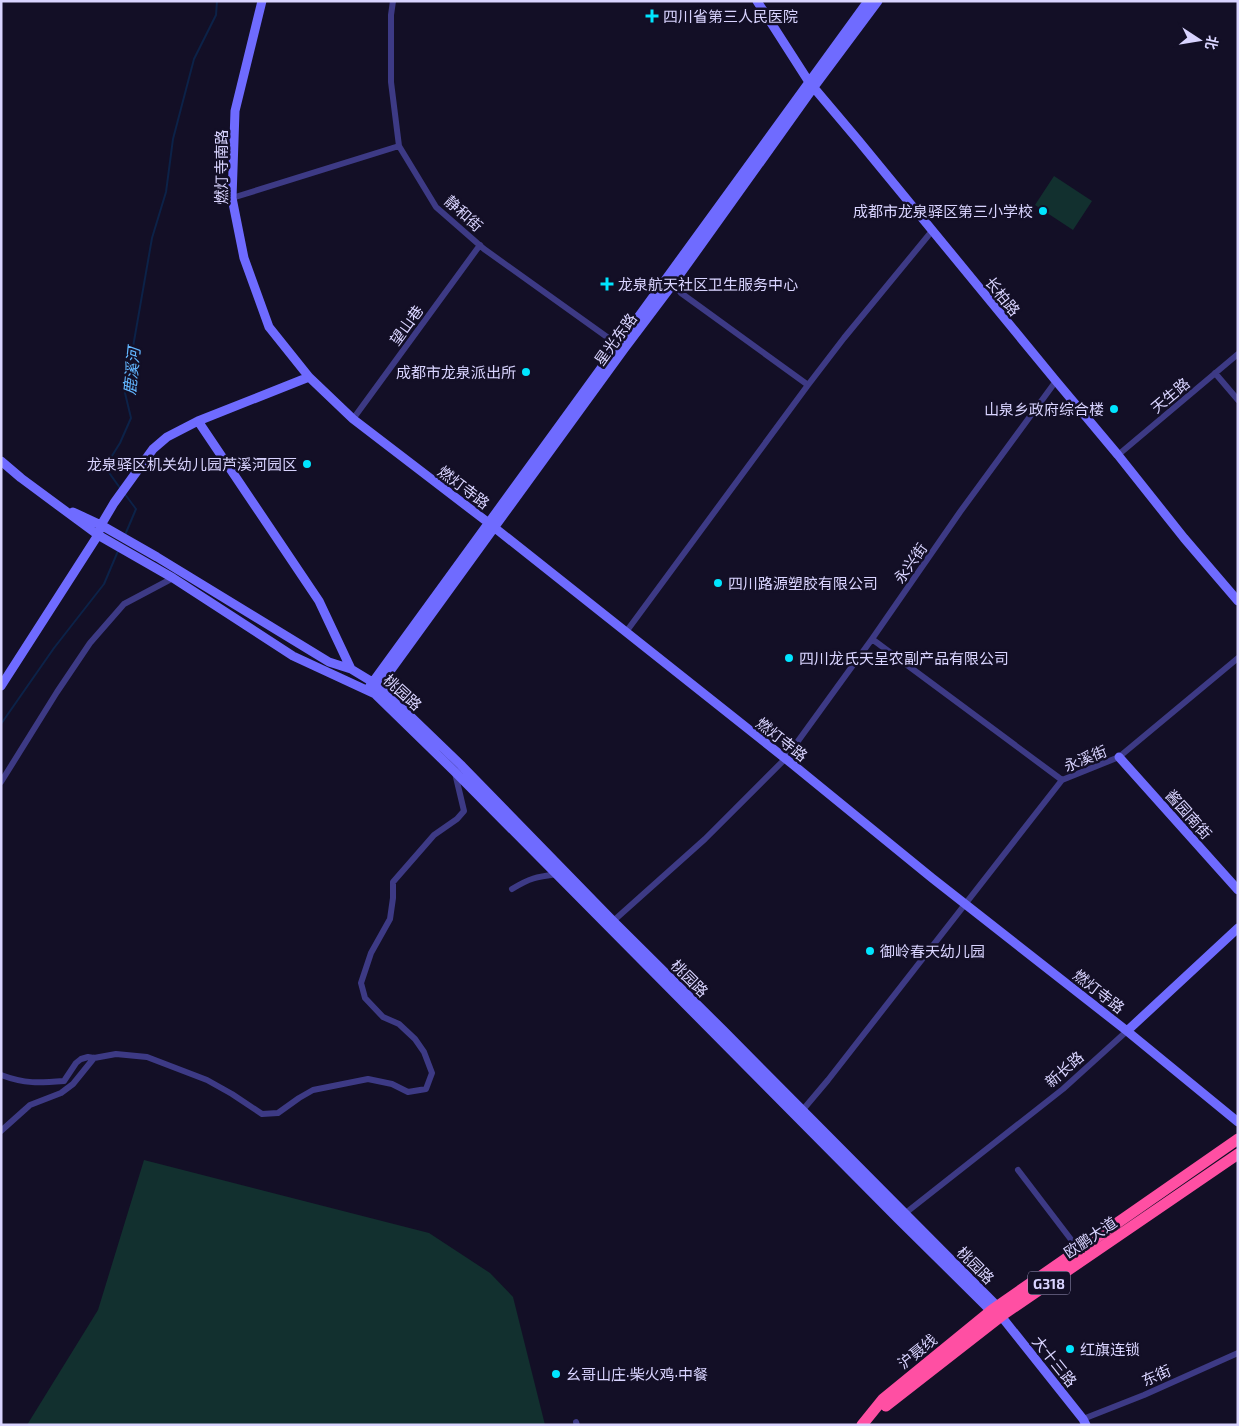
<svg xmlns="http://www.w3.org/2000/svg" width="1239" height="1426" viewBox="0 0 1239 1426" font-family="'Exo 2','Noto Sans SC',sans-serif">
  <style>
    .green { fill: #12302f }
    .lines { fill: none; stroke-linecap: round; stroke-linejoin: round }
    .stream { stroke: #0c2248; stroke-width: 2 }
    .street { stroke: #3d3a85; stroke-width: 6 }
    .secondary { stroke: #6f6bff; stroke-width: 9 }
    .highway { stroke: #ff4fa3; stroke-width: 11 }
    .poi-dot { fill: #00e5ff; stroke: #130f26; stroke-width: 2 }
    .labels { text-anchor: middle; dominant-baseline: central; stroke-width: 5; stroke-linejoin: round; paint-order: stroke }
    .shield { fill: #130f26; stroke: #9e99be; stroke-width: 1 }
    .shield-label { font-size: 14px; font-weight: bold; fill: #d9d4ff }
    .poi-label { font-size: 15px; fill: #d9d4ff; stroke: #130f26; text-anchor: start }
    .street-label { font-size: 15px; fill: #d9d4ff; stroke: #130f26 }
    .water-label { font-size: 16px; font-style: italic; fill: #62b6ff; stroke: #130f26 }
  </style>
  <rect width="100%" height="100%" fill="#130f26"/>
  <path class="green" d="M1054,176l38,25 -19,29 -38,-25z
    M144,1160l285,73 61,40 23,24 32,128h-518l71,-115z"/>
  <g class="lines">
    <path class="stream" d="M120,488l-15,-21 15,-24 11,-25 -6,-25 27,-155 14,-46 7,-53 21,-80 22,-44 1,-14
      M124,493l12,16 -11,26
      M1,724l53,-76 50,-64 14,-33"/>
    <path class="street" d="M393,1l-2,14v67l8,64 37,61 48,42 137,98
      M232,198l167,-52
      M673,284l8,9 127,92
      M1215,373l23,27
      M353,419l127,-174
      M1118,455l120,-101
      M626,632l182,-247 36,-47 88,-107
      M872,639l190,141
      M1,782l56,-90 33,-49 34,-39 49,-26
      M512,889c18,-11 24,-12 45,-15
      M611,923l94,-84 80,-80 87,-120 88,-127 96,-131
      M1,1075c24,9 38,8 63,6l12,-18 5,-4 7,-2 6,1 22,-4 31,3 60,23 25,14 30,20 16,-1 21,-15 14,-8 55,-11 24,5 16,8 18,-3 6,-16 -8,-21 -9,-13 -16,-15 -16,-7 -18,-19 -4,-15 10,-30 19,-34 3,-21v-16l41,-47 23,-16 7,-8 -9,-38
      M801,1112l27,-32 234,-300 57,-23 119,-99
      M1,1131l29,-26 31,-12 12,-9 21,-26
      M1018,1170l61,80
      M903,1215l160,-126 64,-58
      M1083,1419l61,-24 94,-42
      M576,1422l1,3"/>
    <path class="secondary" d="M262,1l-27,110 -3,87 12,60 25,69 40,50 44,42 137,105 301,239 141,115 195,153 111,91
      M757,1l52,81 49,58 198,241 62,74 66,83 54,63
      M198,421l121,180 32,68
      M1,461l20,17 77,57 75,43 120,78 82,38 80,78 443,447 97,96
      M73,512l28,13 56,32 172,105 22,7 28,17 82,79 152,156 110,109 278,280
      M1,686l97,-151 3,-10 13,-22 39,-54 14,-12 31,-16 111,-44
      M370,686l498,-685
      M377,689l247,-340 49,-65 141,-197 64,-86
      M1119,757l119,133
      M1127,1031l111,-103
      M1001,1316l82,103 3,6"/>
    <path class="highway" d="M886,1406l118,-92 234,-160
      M862,1425l21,-26 109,-89 246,-171"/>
  </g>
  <g class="poi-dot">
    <path d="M649.5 8.5h5v5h5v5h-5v5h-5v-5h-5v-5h5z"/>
    <circle cx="1043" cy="211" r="5"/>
    <path d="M604.5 276.5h5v5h5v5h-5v5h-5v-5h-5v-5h5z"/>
    <circle cx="526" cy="372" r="5"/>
    <circle cx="1114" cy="409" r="5"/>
    <circle cx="307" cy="464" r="5"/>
    <circle cx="718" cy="583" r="5"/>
    <circle cx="789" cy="658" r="5"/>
    <circle cx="870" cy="951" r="5"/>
    <circle cx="1070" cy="1349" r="5"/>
    <circle cx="556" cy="1374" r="5"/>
  </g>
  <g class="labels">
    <rect class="shield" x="1028" y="1271.5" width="42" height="23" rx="4"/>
    <g class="shield-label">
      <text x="1049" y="1283">G318</text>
    </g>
    <g class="poi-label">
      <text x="663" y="16">四川省第三人民医院</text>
      <text x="1033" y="211" text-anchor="end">成都市龙泉驿区第三小学校</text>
      <text x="618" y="284">龙泉航天社区卫生服务中心</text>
      <text x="516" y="372" text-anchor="end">成都市龙泉派出所</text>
      <text x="1104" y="409" text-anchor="end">山泉乡政府综合楼</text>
      <text x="297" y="464" text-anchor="end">龙泉驿区机关幼儿园芦溪河园区</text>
      <text x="728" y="583">四川路源塑胶有限公司</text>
      <text x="799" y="658">四川龙氏天呈农副产品有限公司</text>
      <text x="880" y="951">御岭春天幼儿园</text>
      <text x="1080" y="1349">红旗连锁</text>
      <text x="566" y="1374">幺哥山庄·柴火鸡·中餐</text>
    </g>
    <g class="street-label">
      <text transform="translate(221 167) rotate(-90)">燃灯寺南路</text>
      <text transform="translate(464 213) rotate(42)">静和街</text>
      <text transform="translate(1003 296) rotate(51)">长柏路</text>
      <text transform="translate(406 325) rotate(-54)">望山巷</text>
      <text transform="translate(615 339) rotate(-54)">星光东路</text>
      <text transform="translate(1170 395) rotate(-40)">天生路</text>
      <text transform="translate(464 487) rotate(37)">燃灯寺路</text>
      <text transform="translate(910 563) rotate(-55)">永兴街</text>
      <text transform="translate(403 692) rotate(42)">桃园路</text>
      <text transform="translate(782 739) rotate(38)">燃灯寺路</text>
      <text transform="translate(1085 758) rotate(-22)">永溪街</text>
      <text transform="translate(1189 814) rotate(48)">酱园南街</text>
      <text transform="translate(690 978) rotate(45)">桃园路</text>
      <text transform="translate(1099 991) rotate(38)">燃灯寺路</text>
      <text transform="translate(1064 1069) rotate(-41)">新长路</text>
      <text transform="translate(1090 1237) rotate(-34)">欧鹏大道</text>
      <text transform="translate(976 1265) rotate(45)">桃园路</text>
      <text transform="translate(917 1351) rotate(-39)">沪聂线</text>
      <text transform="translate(1055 1361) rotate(51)">大十三路</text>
      <text transform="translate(1156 1375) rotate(-24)">东街</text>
    </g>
    <g class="water-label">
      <text transform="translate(131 371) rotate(-84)">鹿溪河</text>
    </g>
  </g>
  <rect width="1239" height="1426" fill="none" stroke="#d9d4ff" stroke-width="5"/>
  <g transform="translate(1199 40) rotate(102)" stroke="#130f26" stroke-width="4" paint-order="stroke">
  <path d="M0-4L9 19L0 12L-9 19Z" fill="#d9d4ff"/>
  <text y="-8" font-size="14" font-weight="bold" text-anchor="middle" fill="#d9d4ff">北</text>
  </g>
</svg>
